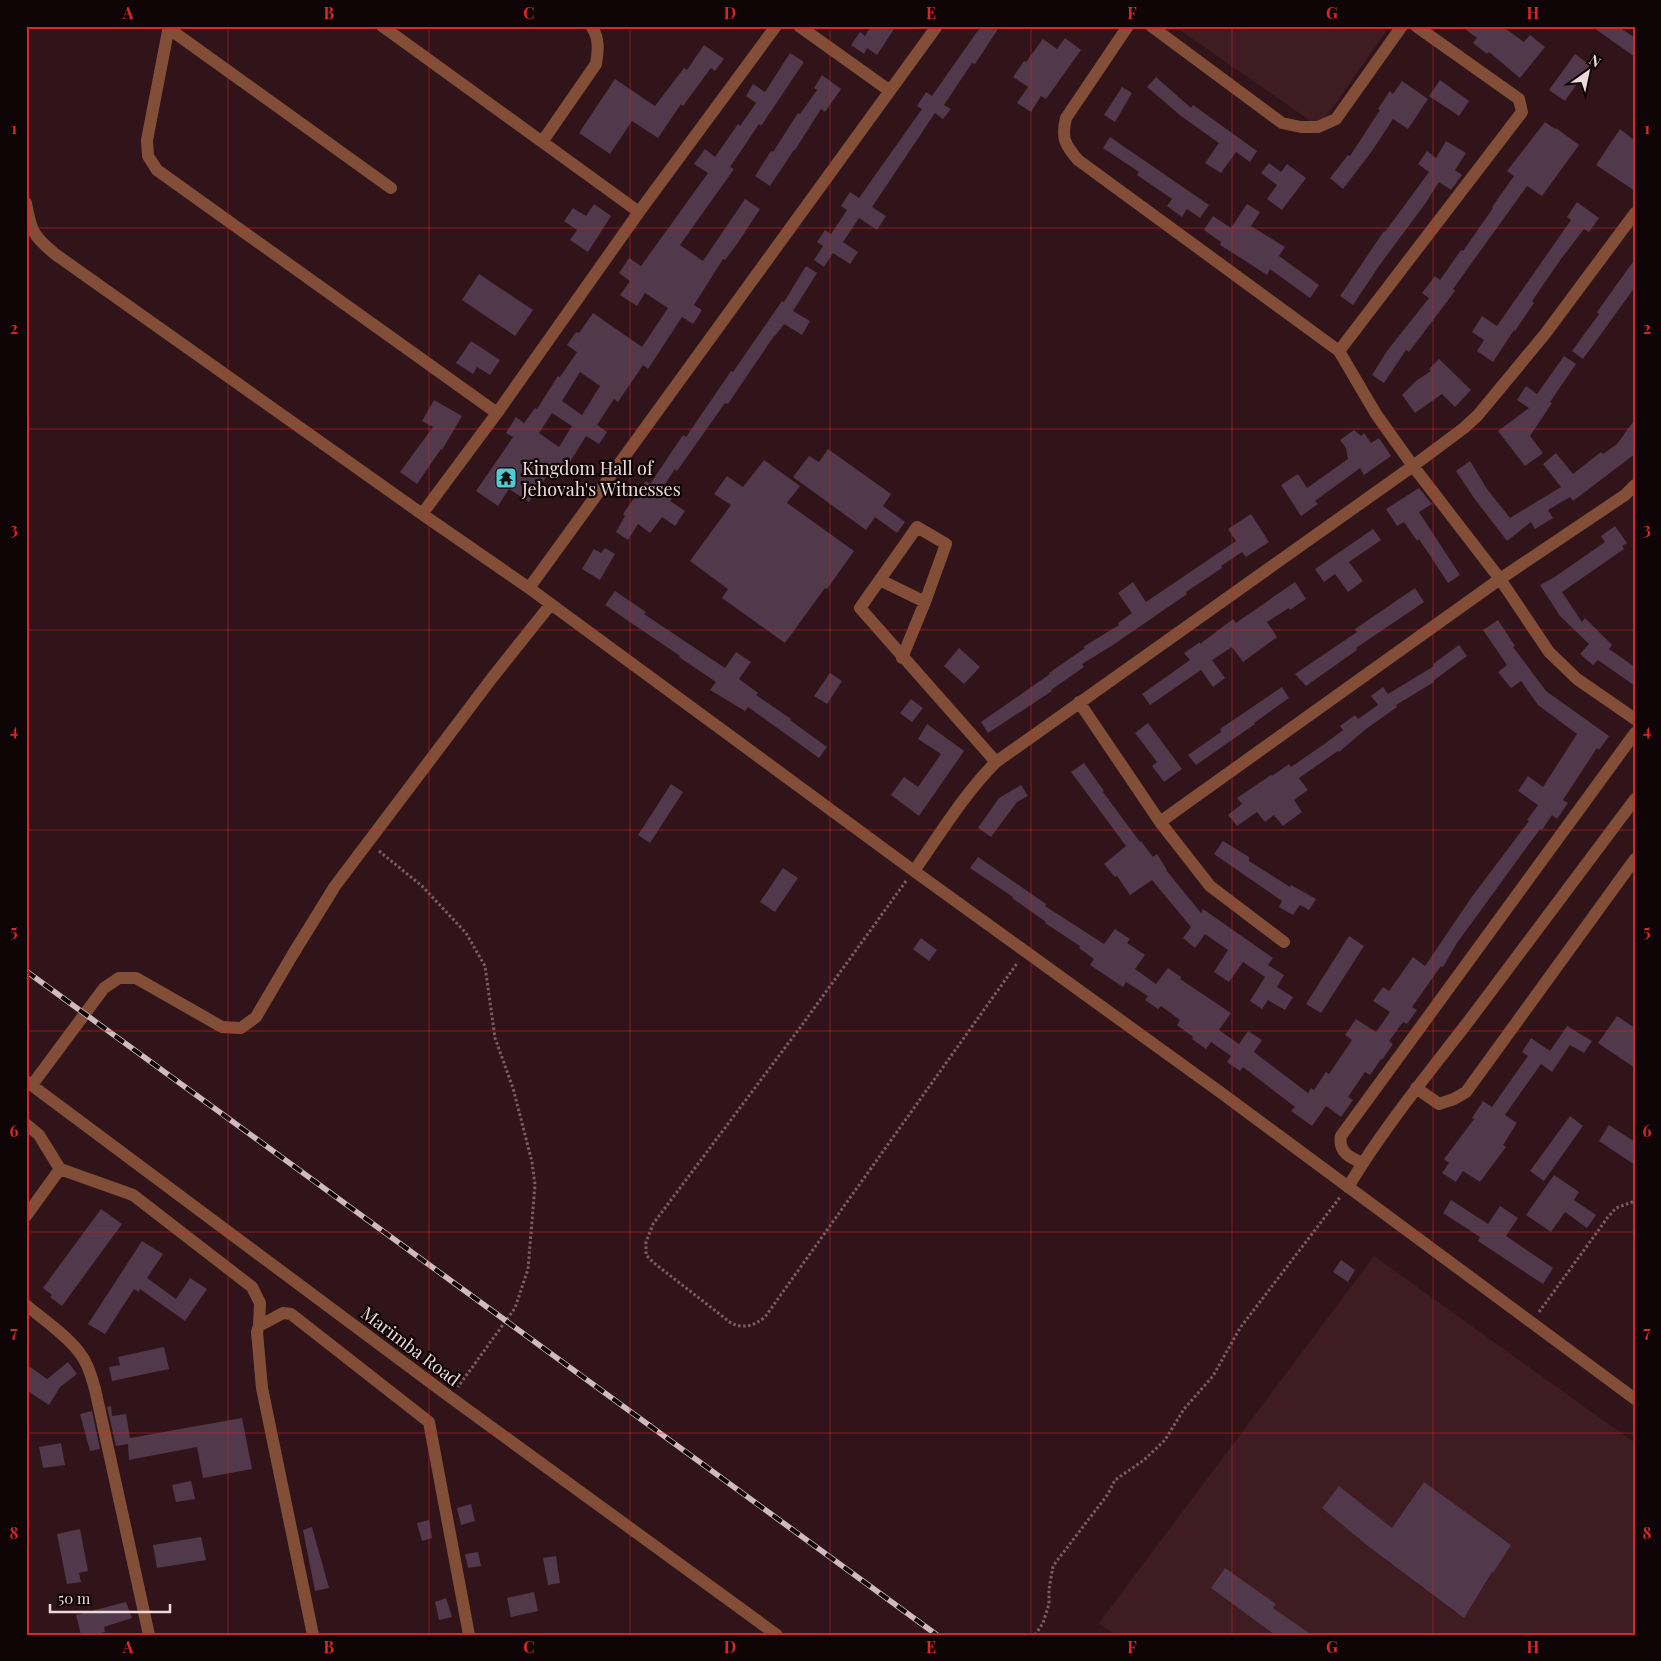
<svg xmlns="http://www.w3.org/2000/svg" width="1661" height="1661" viewBox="0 0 1661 1661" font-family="'Playfair Display',serif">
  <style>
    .built { fill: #3f1b22 }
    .building { fill: #51384a; fill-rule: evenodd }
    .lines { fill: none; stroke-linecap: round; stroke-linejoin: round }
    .path { stroke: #785f63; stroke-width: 3; stroke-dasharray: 2.5 2.5; stroke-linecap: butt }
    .minor { stroke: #824e37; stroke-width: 12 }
    .rail-casing { stroke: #cfbabd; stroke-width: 5.5 }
    .rail { stroke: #100506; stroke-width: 4; stroke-dasharray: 11; stroke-linecap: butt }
    .grid { fill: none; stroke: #d62828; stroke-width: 1; stroke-opacity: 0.55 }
    .labels { text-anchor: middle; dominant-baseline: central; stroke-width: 4.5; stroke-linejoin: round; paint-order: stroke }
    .poi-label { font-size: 18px; fill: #edd9db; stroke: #100506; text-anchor: start }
    .street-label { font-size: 18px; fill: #edd9db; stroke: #100506 }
    .neatline { fill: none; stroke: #d62828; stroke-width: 2 }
    .grid-label { font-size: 16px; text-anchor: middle; font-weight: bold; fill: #d62828 }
  </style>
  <rect width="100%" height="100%" fill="#301419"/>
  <path class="built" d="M1174,26h216l-71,101z
    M1374,1256l261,187v192h-520l-16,-12z"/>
  <path class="building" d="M871,26h25l-19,29 -10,-7 -3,6 -13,-9 9,-13 5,4z
    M981,26h19l-25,38 -3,-1 -28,42 7,4 -8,10 -8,-6 -63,94 14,9 -9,14 -18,-12 -16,24 15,10 -8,12 -17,-11 -9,14 -10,-7 9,-14 -6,-4 8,-12 6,4 16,-24 -6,-4 9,-14 9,6 63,-89 -5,-3 9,-14 6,4z
    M1461,26h41l22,16 6,-7 15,12 -25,31 -31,-26 -2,2 -14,-11 4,-5z
    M1591,26h27l17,12v19z
    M1065,38l16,12 -35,49 -5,-3 -10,16 -14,-9 11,-16 -15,-10 11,-16 2,1 17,-23 14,10z
    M704,45l20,14 -9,12 -4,-3 -28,38 -2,-2 -23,34 -26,-17 -22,33 -31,-21 36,-54 40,27 29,-38 3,2z
    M790,53l14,9 -43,64 -2,-2 -29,43 4,2 -54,76 23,16 42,-62 15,10 -23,35 -12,16 -2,-1 -29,46 8,5 -9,14 -11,-7 -34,52 -5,-4 -25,37 -4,-3 -17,26 10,7 -8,12 -13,-8 -21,34 -10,-6 -26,38 -20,-13 -11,17 -22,-15 37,-54 -7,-4 10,-16 8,6 11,-15 2,1 21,-33 2,1 17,-25 -10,-7 9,-13 3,1 14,-20 49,34 26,-39 -23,-15 -8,13 -17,-11 10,-14 -11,-8 10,-15 12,8 67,-93 -14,-9 11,-15 10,8 23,-33 2,2 16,-23 -10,-7 7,-12 12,8zM580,372l20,14 -18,29 -20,-14zM552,413l20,13 -13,21 -20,-14z
    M1575,54l15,11 -25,36 -16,-11z
    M822,75l19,14 -16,23 -4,-3 -26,41h-1l-24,36 -15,-10 16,-25 2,1 25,-39 2,1 17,-24 -3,-2z
    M1156,77l35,31 2,-3 64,46 -7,11 -14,-10 -15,21 -16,-10 14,-20 -38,-27 -34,-29z
    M1440,80l29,21 -10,15 -30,-20z
    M1402,81l26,18 -20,30 -15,-10 -21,32 -29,38 -13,-11 18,-23 2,1 30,-46 -2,-1 12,-18 3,3z
    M1122,87l10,6 -17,29 -11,-7z
    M1545,122l10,7 1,-1 23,17 -37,51 -15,-10 -74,103 2,2 -46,61 -3,-2 -22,33 -12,-8 15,-24 42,-53 -7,-5 13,-17 5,4 21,-30 2,1 30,-43 -1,-1 22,-31 -7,-5z
    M1620,129l15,12v50l-39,-26z
    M1110,137l99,68 -9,13 -13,-9 -5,8 -15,-11 5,-7 -35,-24 2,-3 -36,-24z
    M1446,141l20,12 -11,17 7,5 -11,15 -12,-8 -14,22 -46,62 -26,39 -13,-9 44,-65 1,1 44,-60 -11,-8 9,-13 9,7z
    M1269,163l12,9 6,-8 19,14 -24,32 -15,-11 10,-14 -16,-12z
    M1577,202l22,16 -10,14 -5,-3 -23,30 -29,42 2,2 -19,28 -1,-1 -21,32 -16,-11 7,-11 -12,-8 10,-16 15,10 74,-106 -4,-3z
    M594,204l17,12 -23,36 -18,-12 7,-10 -13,-9 9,-13 13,8z
    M1247,204l13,8 -9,14 34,21 -6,9 40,29 -9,13 -40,-29 -3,6 -34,-22 -13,-8 1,-3 -17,-12 9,-14 18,12z
    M1635,259v28l-52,72 -11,-8 27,-37 -2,-2z
    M806,266l11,7 -24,38 17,10 -8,14 -18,-11 -9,12h-1l-46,68 -3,-1 -48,68 -2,-2 -15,22 12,8 -2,2 15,10 -10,15 -13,-9 -12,16 -12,-9 -10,16 -12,-8 9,-16 -2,-2 23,-33 4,3 33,-49 3,2 45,-66 2,1 49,-71 2,1z
    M479,274l54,36 -18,26 -53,-36z
    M471,341l29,19 -10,15 -13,-8 -4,7 -17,-11z
    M1564,356l12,8 -26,38 2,1 -22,33 13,17 -18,13 -27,-35 31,-23 -12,-8 9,-14 11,8z
    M1439,359l32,31 -16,17 -13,-13 -27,19 -13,-18 14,-14 15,-10 -2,-2z
    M434,400l28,16 -20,34 -1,-1 -24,35 -17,-12 33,-45 -11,-6z
    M1635,419v35l-62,47 -3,-4 -22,13 5,8 -18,11 -4,-7 -24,19 -33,-43 -18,-27 14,-10 17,28 23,29 51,-31 -18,-23 13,-11 17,21 28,-22 2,2 14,-10z
    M1354,430l7,6 3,-3 7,10 8,-5 12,18 -27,19 -4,-7 -45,33 3,3 -17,12 -20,-31 17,-11 9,14 41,-29 -2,-11 -6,-8z
    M828,449l63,45 -8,12 22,16 -8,11 -22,-16 -9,13 -73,-53 16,-21 10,6z
    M764,460l36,26 -13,17 67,48 -27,38 -2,-1 -40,55 -63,-45 6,-9 -38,-28 41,-56 -17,-11 13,-18 16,11z
    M1419,488l13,16 -13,8 41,63 -12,8 -29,-44 -2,2 -13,-19 -7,4 -11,-17z
    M1251,514l18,28 -23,15 -4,-5 -21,14 1,2 -36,24 1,2 -74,51 -31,19 2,3 -33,23 1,1 -64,42 -7,-11 69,-48 -1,-1 36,-25 -2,-1 36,-22 -1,-2 14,-10 -14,-20 15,-11 13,20 90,-61 -8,-12z
    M1615,526l12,17 -5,3 2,3 -62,43 20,30 3,-4 27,27 -3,4 26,18v19l-37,-26 -5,5 -13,-11 9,-10 -29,-28 -20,-31 13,-7 52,-36 -4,-6z
    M1373,529l8,11 -32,22 14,19 -15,11 -13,-18 -11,8 -9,-13z
    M605,548l10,6 -15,26 -18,-11 12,-20 7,4z
    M1295,582l11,17 -16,11 -1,-2 -22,14 10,15 -34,25 -11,-15 -20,13 13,18 -12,9 -12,-17 -51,35 -8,-11 48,-34 -6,-7 16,-11v2l33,-25 3,4z
    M1415,588l9,14 -68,46 1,2 -51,36 -11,-12 62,-42 -2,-3z
    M615,591l31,21 -2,2 81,54 11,-16 15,10 -12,17 19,14 -2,2 35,24 -1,1 37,27 -8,11 -71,-51 -3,4 -35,-21 6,-8 -37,-25 1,-1 -75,-51z
    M1498,620l17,26 -2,1 33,44 63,45 -10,14 -2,-2 -34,52 5,3 -11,16 -5,-4 -10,15 -2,-1 -83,114 -14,24 -2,-1 -29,41 5,3 -10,14 -4,-2 -14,19 4,3 -11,16 -1,-1 -11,16 -5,-3 -17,25 5,3 -12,17 -15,-11 -14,20 -21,-15 4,-4 -52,-40 -3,4 -13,-9 4,-6 -20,-14 -5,7 -14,-10 1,-2 -16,-12 3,-5 -19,-14 -3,3 -13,-9 3,-4 -22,-14 -3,5 -33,-22 4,-6 -15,-11 1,-2 -35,-23 1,-1 -34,-24 1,-1 -43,-29 8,-11 68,47 -1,2 59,38 11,-15 15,10 -3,4 18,12 -10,14 21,15 12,-16 13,9 -1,2 51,34 -12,17 20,14 9,-13 14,9 -8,12 54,41 3,-5 3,2 12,-18 3,2 23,-34 -7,-5 11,-16 20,13 14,-20 -17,-11 10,-14 6,4 24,-34 12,9 46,-68 58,-77 -2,-1 11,-15 -20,-14 10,-15 15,11 34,-53 -39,-29 -17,-24 -10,7 -13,-16 9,-7 -24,-35z
    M1459,645l8,11 -34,25 1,1 -38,23 1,2 -31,22 -27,23 -1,-1 -39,27 9,12 -14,10 8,12 -19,14 -9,-11 -9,7 -8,-10 -20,14 -9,-11 14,-11 -5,-6 34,-23 1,1 17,-12 2,3 32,-22 20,-15 -3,-4 15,-11 3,4 20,-14 -7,-9 12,-9 5,7 46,-28 -1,-2z
    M959,648l21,19 -16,17 -20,-18z
    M830,673l12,8 -15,23 -13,-8z
    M1282,687l7,11 -35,25 1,1 -59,41 -8,-10 33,-23 -1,-3z
    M911,699l12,9 -11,14 -12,-9z
    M1148,723l34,46 -18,13 -12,-16 5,-4 -22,-29z
    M927,724l37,27 -45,65 -28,-21 13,-18 14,10 23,-33 -23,-15z
    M1084,763l20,28 -1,1 37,50 1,-1 12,16 4,-3 10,16h-1l35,43 2,-4 70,49 -5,7 16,10 -7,12 16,10 -8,13 -17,-10 -6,9 -12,-8 15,-24 -22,-15 -14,20 -15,-10 14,-22 -23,-16 -10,14 -12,-10 8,-11 -39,-47 -22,15 -13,-19 -2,1 -11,-13 22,-18 -55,-74z
    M671,784l12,8 -33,51 -12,-8z
    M1021,785l7,11 -11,6 -26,35 -13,-9 21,-30z
    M1223,841l26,16v4l41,26 1,-2 25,14 -7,11 -9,-5 -7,10 -14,-8 3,-6 -68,-47z
    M783,868l15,10 -23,34 -15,-10z
    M1349,936l15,10 -43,67 -15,-9z
    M921,938l16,12 -8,11 -16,-12z
    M1617,1016l18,12v40l-37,-25z
    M1567,1026l25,15 -8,12 -14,-8 -18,27 -11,-8 -36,51 12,8 -14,22 3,2 -26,35 -17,-11 -7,11 -14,-9 7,-10 -5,-4 30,-40 -2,-1 11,-17 9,6 36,-51 -6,-4 9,-14 19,13z
    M1570,1116l13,10 -39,55 -14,-10z
    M1609,1125l26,17v23l-36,-24z
    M1554,1175l25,17 -5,8 22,15 -9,13 -22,-16 -14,20 -25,-17z
    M1451,1200l37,24 12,-18 18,12 -12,18 47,32 -10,16 -65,-43 2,-4 -37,-24z
    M101,1209l21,15 -60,82 -12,-9 2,-2 -9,-7z
    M142,1241l21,13 -16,24 29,21 14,-21 17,11 -22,32 -45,-32 -1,3 -5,-3 -29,45 -17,-10z
    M1341,1260l14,10 -7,12 -15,-10z
    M164,1347l5,22 -57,12 -3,-14 11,-2 -2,-8z
    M68,1362l9,12 -17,13 -11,18 -23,-15v-26l21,15z
    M111,1406l1,10 14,-2 4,24 112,-20 10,51 -49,9 -6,-31 -68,13 -1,-16 -12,2 -9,-39z
    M92,1411l8,38 -10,2 -10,-37z
    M61,1443l4,22 -22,3 -4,-21z
    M191,1481l4,18 -19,3 -4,-17z
    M1424,1482l87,63 -18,28 -1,-1 -28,46 -96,-72 -46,-38 17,-22 53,42z
    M471,1504l4,17 -14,4 -4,-17z
    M429,1520l3,18 -10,3 -5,-18z
    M312,1527l17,61 -14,3 -12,-61z
    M80,1529l8,42 -9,2 2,9 -14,2 -10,-50z
    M201,1537l5,23 -49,8 -4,-23z
    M478,1552l3,14 -13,2 -3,-14z
    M556,1556l4,27 -12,2 -5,-27z
    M1225,1568l51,36 -3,4 39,27h-37l-64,-47z
    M534,1592l4,19 -27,6 -4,-19z
    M446,1598l6,19 -13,3 -4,-18z
    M126,1602l6,16 -28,9 1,5 -12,3h-12l-5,-20z"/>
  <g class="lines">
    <path class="path" d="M379,851l43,35 44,47 19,33 10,72 18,50 19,74 3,23 -7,84 -13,39 -57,79
      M906,881l-104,144 -149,199 -7,18v13l8,8 77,60c13,6 23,3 34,-6l253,-355
      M1539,1312l69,-95 8,-9 19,-7
      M1035,1635l8,-12 6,-19v-15l4,-23 55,-72 7,-14 29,-20 21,-20 19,-31 29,-33 27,-48 101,-132"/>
    <path class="minor" d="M169,26l-22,114 1,16 9,14 340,243 142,-201 137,-186
      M382,26l257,186
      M799,26l91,65
      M1128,26l-62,92c-5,20 -1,27 12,42l261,191 37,63 37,52 87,113 49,73 28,27 58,40
      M1151,26l131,97 19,4h17l18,-8 66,-93
      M168,28l223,160
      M542,142l54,-78c2,-13 4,-26 -5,-38
      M26,203c5,28 7,33 29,51l367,260 107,74 385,283 306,221 415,307
      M1339,351l183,-239 -3,-13 -103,-73
      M422,514l75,-101
      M880,580l45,22
      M529,588l408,-562
      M902,658l23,-56 21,-58 -29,-17 -57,81 136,154
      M1079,702l81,120 50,64 74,56
      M1160,822l340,-243 125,-84 10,-10
      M914,871c26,-37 50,-77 82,-109l417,-296 51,-38 14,-13 67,-81 90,-121
      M26,1081l424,316 327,238
      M32,1085l72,-97 15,-10h17l86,49 19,1 15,-11 37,-63 42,-68 157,-208 59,-74
      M1416,1088l23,16 15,-5 12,-7 169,-233
      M26,1124l13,11 21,34 73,26 119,92 8,16 -1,23 24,-13 8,1 138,108 40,213
      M1363,1163c-13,-5 -25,-11 -22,-27l294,-403
      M1348,1187c36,-60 80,-113 123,-169 55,-73 110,-146 164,-219
      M26,1216l34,-47
      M26,1305c18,15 39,29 53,47 9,11 12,24 16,37l54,246
      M259,1326l-2,6 5,56 51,247"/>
    <g class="rail-casing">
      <path id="rail" d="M26,971l911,664"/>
    </g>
    <use href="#rail" class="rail"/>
  </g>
  <path class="grid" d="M228,26v1609M429,26v1609M630,26v1609M830,26v1609M1031,26v1609M1232,26v1609M1433,26v1609M26,228h1609M26,429h1609M26,630h1609M26,830h1609M26,1031h1609M26,1232h1609M26,1433h1609"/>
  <defs>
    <g id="temple-square" transform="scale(1.125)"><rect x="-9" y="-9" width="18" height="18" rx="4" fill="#51ccd4" stroke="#100506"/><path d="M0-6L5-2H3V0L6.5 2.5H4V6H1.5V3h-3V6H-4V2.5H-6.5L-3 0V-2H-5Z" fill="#111"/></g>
  </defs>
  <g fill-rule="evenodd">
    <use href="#temple-square" x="506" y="478"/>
  </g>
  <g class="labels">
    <g class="poi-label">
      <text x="522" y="468">Kingdom Hall of<tspan x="522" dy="21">Jehovah's Witnesses</tspan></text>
    </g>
    <g class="street-label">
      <text transform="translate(411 1346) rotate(37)">Marimba Road</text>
    </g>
  </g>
  <rect width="1661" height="1661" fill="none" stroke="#100506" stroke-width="55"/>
  <g transform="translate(1588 72) rotate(33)" stroke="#100506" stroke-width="4" paint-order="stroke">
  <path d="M0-4L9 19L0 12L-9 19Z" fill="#edd9db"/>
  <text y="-8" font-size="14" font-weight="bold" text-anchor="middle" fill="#edd9db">N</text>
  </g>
  <path d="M50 1604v8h120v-8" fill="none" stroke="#edd9db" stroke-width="2.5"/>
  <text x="58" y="1604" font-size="15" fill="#edd9db" stroke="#100506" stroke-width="4" paint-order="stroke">50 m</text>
  <rect x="28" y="28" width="1606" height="1606" class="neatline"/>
  <g class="grid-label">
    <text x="128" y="19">A</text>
    <text x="329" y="19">B</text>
    <text x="529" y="19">C</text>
    <text x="730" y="19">D</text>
    <text x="931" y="19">E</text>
    <text x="1132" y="19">F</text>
    <text x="1332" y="19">G</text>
    <text x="1533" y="19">H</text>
    <text x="14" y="134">1</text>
    <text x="1647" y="134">1</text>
    <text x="14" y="334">2</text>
    <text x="1647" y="334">2</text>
    <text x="14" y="535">3</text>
    <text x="1647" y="535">3</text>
    <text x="14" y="736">4</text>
    <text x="1647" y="736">4</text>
    <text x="14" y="937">5</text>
    <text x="1647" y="937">5</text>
    <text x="14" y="1137">6</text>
    <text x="1647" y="1137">6</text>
    <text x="14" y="1338">7</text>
    <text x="1647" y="1338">7</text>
    <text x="14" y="1539">8</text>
    <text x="1647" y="1539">8</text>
    <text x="128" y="1653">A</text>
    <text x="329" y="1653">B</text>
    <text x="529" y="1653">C</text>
    <text x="730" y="1653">D</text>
    <text x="931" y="1653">E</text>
    <text x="1132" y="1653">F</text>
    <text x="1332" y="1653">G</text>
    <text x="1533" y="1653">H</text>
  </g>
</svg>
